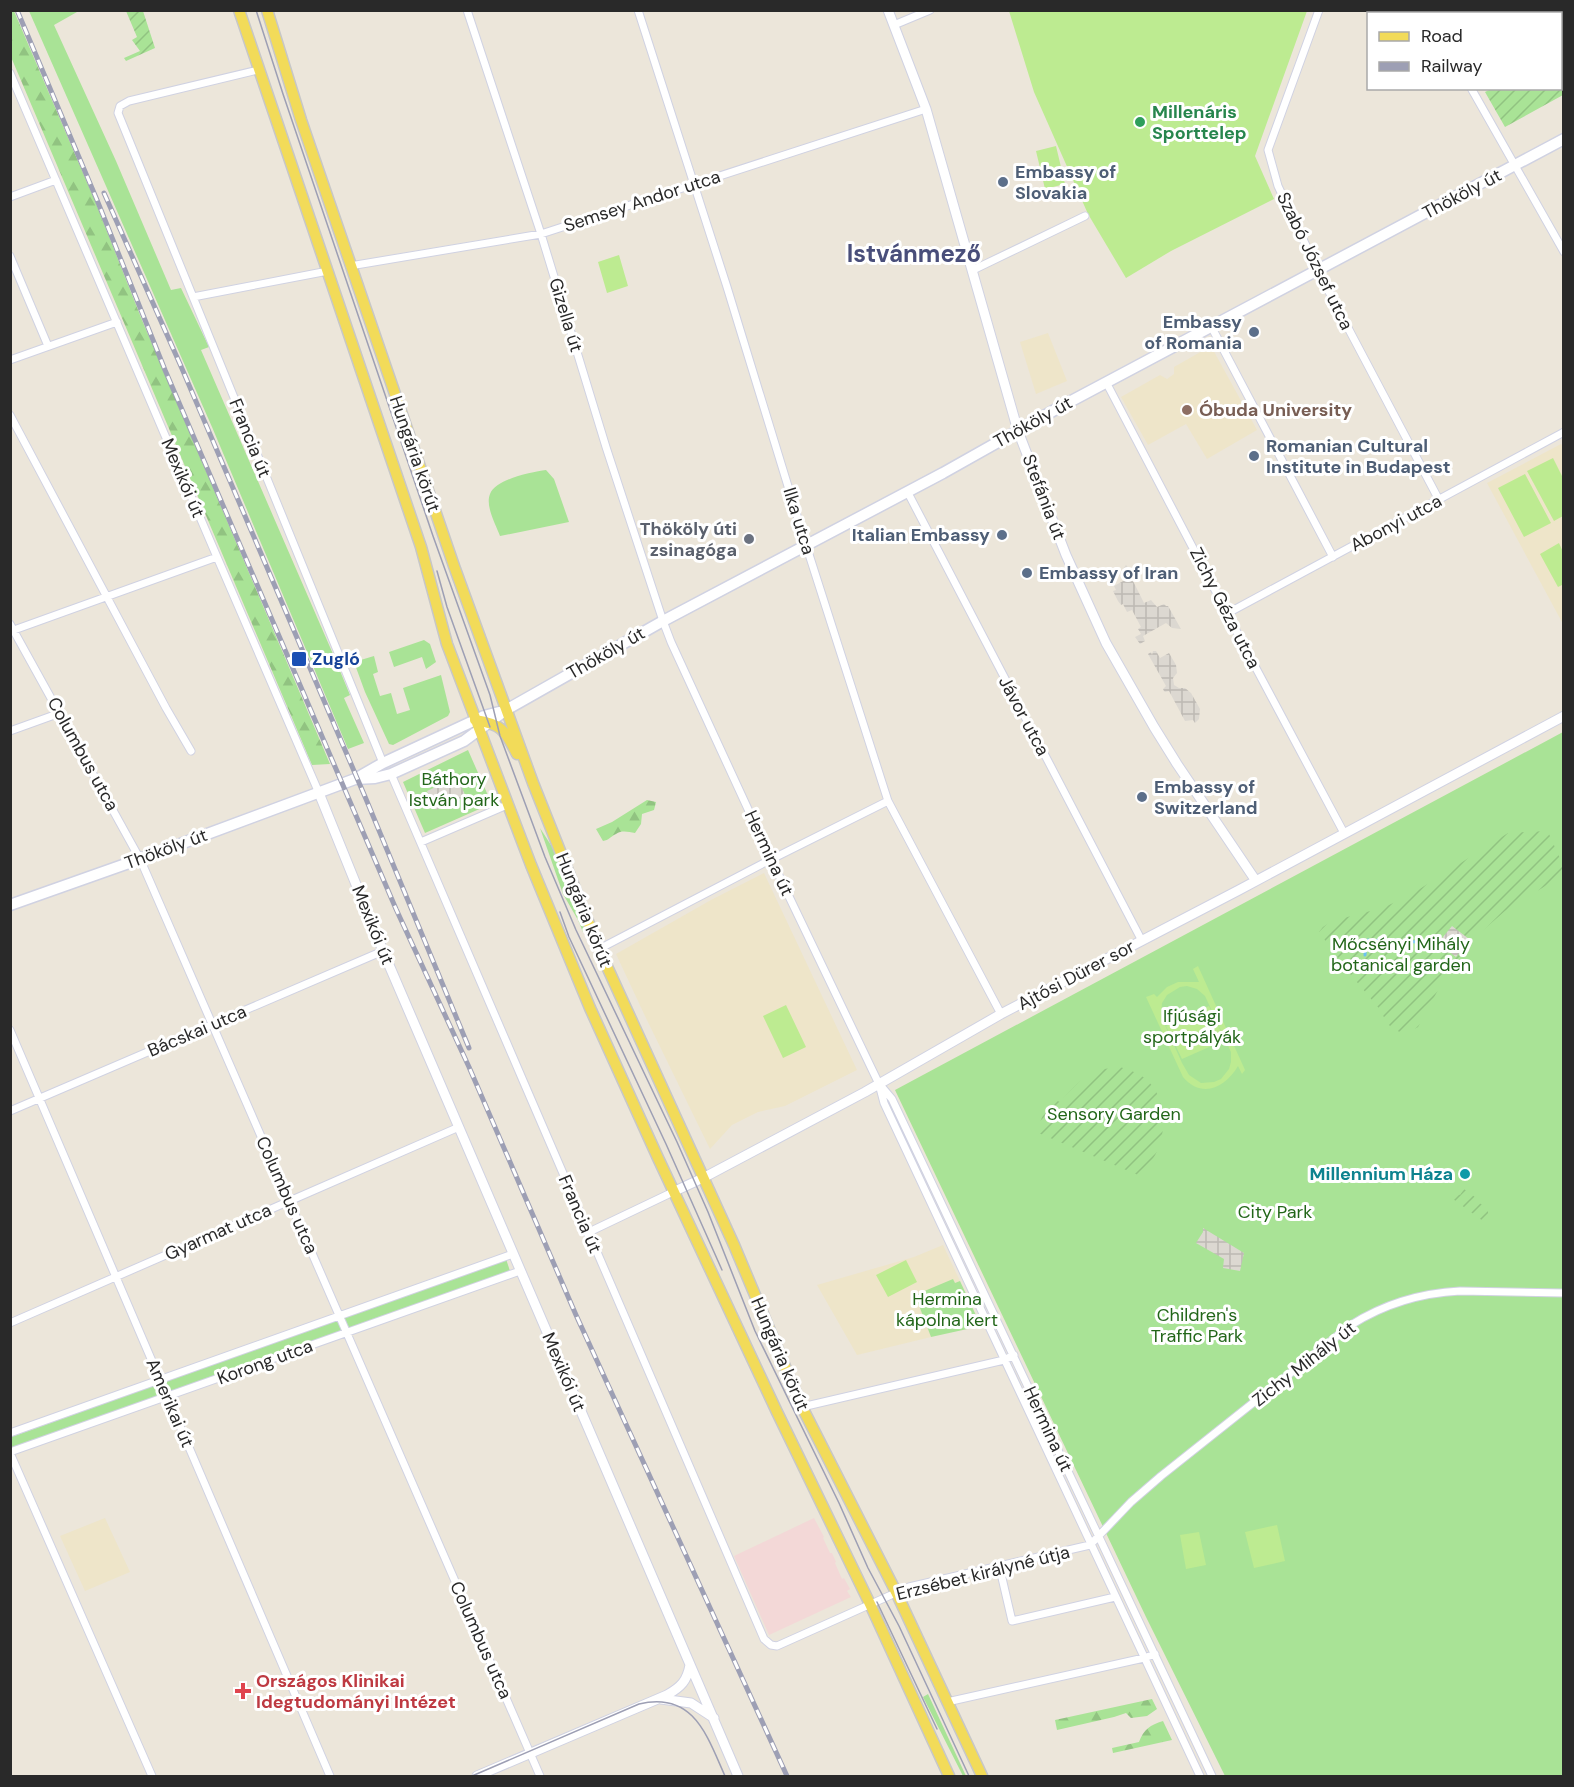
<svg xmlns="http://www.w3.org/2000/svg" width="1574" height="1787" viewBox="0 0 1574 1787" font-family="'DM Sans',sans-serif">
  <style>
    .education { fill: #eee5c9 }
    .medical { fill: #f3d8d7 }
    .grass { fill: #a9e396 }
    .forest { fill: url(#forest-firs) }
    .garden { fill: url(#garden-furrows) }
    .pitch { fill: #bdeb91; fill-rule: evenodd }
    .plaza { fill: url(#plaza-grid) }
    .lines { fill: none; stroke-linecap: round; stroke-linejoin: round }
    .stream { stroke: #6bc1f0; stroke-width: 3 }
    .minor-casing { stroke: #d0d2e2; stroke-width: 9 }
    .tertiary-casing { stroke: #d0d2e2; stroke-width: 11 }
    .secondary-casing { stroke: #d0d2e2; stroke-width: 13 }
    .primary-casing { stroke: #c7c7c7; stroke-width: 13 }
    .minor { stroke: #fff; stroke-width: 7 }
    .tertiary { stroke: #fff; stroke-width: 9 }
    .secondary { stroke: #fff; stroke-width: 10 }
    .primary { stroke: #f2db59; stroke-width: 10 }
    .tram { stroke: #9d9fb4; stroke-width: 1.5 }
    .rail-casing { stroke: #9d9fb4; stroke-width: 5 }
    .rail { stroke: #fff; stroke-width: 3; stroke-dasharray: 9; stroke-linecap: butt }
    .leisure-dot { fill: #2e9e5b; stroke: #fff; stroke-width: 2 }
    .service-dot { fill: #5c6f8a; stroke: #fff; stroke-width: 2 }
    .education-dot { fill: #8d6e63; stroke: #fff; stroke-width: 2 }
    .worship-dot { fill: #6b7280; stroke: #fff; stroke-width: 2 }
    .transit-dot { fill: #1a4fb4; stroke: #fff; stroke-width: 2 }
    .culture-dot { fill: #0f9aa8; stroke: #fff; stroke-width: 2 }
    .health-dot { fill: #e0444e; stroke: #fff; stroke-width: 2 }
    .labels { text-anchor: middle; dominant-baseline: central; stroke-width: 6; stroke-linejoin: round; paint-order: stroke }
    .leisure-label { font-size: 18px; font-weight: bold; fill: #27864d; stroke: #fff; text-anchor: start }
    .service-label { font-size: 18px; font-weight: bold; fill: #4e5e75; stroke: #fff; text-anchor: start }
    .street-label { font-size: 18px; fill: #292929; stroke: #fff }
    .education-label { font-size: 18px; font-weight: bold; fill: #785e54; stroke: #fff; text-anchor: start }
    .worship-label { font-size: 18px; font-weight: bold; fill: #5b616d; stroke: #fff; text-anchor: end }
    .transit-label { font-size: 18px; font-weight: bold; fill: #164399; stroke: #fff; text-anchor: start }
    .park-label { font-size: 18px; fill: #226619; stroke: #fff }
    .culture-label { font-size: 18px; font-weight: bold; fill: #0d838f; stroke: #fff; text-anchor: end }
    .health-label { font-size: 18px; font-weight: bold; fill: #be3a42; stroke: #fff; text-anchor: start }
    .district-label { font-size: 24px; font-weight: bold; fill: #494e7a; stroke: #fff }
  </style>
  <defs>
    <pattern id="forest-firs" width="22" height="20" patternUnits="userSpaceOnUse" patternTransform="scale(1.5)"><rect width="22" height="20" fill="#a9e396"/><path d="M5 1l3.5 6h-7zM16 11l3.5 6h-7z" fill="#91c381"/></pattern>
    <pattern id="garden-furrows" width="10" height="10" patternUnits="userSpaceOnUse" patternTransform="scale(1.5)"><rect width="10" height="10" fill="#a9e396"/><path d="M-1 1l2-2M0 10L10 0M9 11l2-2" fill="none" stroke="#91c381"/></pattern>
    <pattern id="plaza-grid" width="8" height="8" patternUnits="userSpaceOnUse" patternTransform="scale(1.5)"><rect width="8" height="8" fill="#dcd8d1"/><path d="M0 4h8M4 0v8" fill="none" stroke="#bdb9b3"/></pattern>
  </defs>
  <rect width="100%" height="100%" fill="#ece6da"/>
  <path class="education" d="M1048,333l19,48 -31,13 -16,-52z
    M1211,346l46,84 -50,29 -21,-35 -38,21 -27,-48 39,-22 7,4 7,-5v-7z
    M1561,444l3,4 -1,176 -76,-141z
    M764,873l93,197 -72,36 -27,6 -26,13 -22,24 -65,-133 -29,-62 95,-54z
    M943,1245l17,36 -5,2 -2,-3 -37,15 15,42 -74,18 -40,-70 97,-28z
    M105,1518l25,54 -45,19 -25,-55z"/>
  <path class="medical" d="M814,1518l10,19 -1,1 7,15h2l4,9 -1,1 7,16 2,-1 6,11 -3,2 4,6 -82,38 -35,-79z"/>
  <path class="grass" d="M29,11h47l1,1 -23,13 62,136 55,129 10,-2 28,59 -8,3 132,304 17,41 -6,3 20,45 -16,6 -136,-322z
    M546,470l8,9 15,43 -69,14c-4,-11 -15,-30 -10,-42 6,-15 41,-22 56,-24z
    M424,640l6,4 6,18 -10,7 -4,-12 -28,10 -5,-15z
    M374,656l4,16 -5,2 7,22 11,-3 6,21 13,-4 -7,-22 38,-13 9,37 -2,4 -55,29 -4,-1 -24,-52 -11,-30z
    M1563,732v1044h-338l-79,-159 -251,-527z
    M468,750l22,50 -4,2 -2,5 -59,26 -22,-51z
    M540,828l16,25 9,26 14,32 6,21h-2l-5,-12 -15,-26z
    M506,1259l4,12 -499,177v-11z
    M953,1279l2,4 5,-2 21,45 -50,11 -16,-42z
    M928,1694l38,82h-3l-40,-79z"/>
  <path class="forest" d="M10,11h4l81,190 47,119 188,444 -18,1 -301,-708z
    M647,800l9,2 -2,8 -12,4 -1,10 -6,9c-7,-1 -13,-3 -19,1 -6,3 -7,6 -13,7l-7,-12 16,-7z
    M1152,1699l5,10 -10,7 -16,2 -5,-5 -12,4 -57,13 -2,-10z
    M1163,1721l9,19 -59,13 -1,-5 27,-6c5,-13 11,-17 24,-21z"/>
  <path class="garden" d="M126,11h17l12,37 -29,13 -2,-3 16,-7 -8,-11 5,-3z
    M1531,11h32v84l-58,32 -20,-35 8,-4h67v-74l-30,-1z
    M1546,831l3,3 14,31v10l-58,36 -32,28 -29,40 -26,48 -11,6c-12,0 -22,-9 -25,-21l-36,-43 -27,-37 4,-5 9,-6 50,-13 25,-11 101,-64z
    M1120,1067c10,3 22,7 29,15 18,18 18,54 5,75 -4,7 -11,12 -16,18l-102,-43 14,-34 10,4c21,-22 28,-33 60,-35z
    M1464,1189l15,11 -1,2 9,6 2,9 -6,4 -30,-22 4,-6 3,2z"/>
  <path class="pitch" d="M1009,11h298l-52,145 19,43 -103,52 -45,27 -38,-64 -54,-122z
    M1056,146l9,38 -20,5 -9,-38z
    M619,255l9,31 -21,7 -9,-31z
    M1553,458l10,20v38l-9,5 -27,-50z
    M1525,474l26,49 -27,14 -26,-49z
    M1559,543l4,9 1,32 -6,3 -18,-33z
    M1198,966l47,104 -3,4 -4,-8c-13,22 -36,33 -55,11l-37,-80 8,-3 3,3 10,-10 11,-5h21l-6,-13zM1187,986l10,3 8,7 26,56v10l-2,7 -8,10 -7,3 -13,1 -12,-8 -7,-12 -21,-47 1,-13 5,-8 13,-8z
    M786,1005l20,42 -23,11 -20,-42z
    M1209,1006l16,34 -43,19 -16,-33z
    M906,1260l11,22 -29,15 -12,-22z
    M1277,1525l8,36 -31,7 -9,-36z
    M1199,1532l7,33 -20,4 -6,-34z"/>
  <path class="plaza" d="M1126,565l4,5 -1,3 15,30 7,-3 6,7 7,-3 2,2h2l13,23 -9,-1 -6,-5 -23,13 2,5 -5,3 -5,-7 6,-3 -3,-5 3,-2 -9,-17 -5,2 -4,-8 -2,1 -3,-4 -5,-10 3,-1 -2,-4 13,-7 -4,-10z
    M1153,651h3l4,7 9,-5 7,12 1,8 -4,5 1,7 5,3h6l6,5 9,16 -1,10 -4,4 -2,-3 -8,1 -16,-30 -4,1 -1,-1 -1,-2 3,-3 -18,-32 3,-2 1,3z
    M457,777l9,20 -30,13 -9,-19z
    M1452,926l17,13 -4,6 5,5 -2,2 -5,-4 -7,9 -18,-14z
    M1203,1228l41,25 -4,18 -17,-3 1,-9 -28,-16 7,-11z"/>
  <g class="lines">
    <path class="stream" d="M1365,955l1,-14 2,-1 5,2 8,-3 5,2 13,-1 2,2 4,-1 11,1 3,3 9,-1 7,3"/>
    <g class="minor-casing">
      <path id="minor" d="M467,10l74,224 65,213 57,174 8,21 100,217 108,225 5,19 316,673
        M638,10l89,277 79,258 82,256 113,213
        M1319,10l-51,140 10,36 40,85 121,229
        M1477,14l1,-4
        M894,25l36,-15
        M258,70l-129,31 -9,5 -2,7 265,650
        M10,73l207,484 102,236
        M1471,88l93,164
        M10,197l46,-17
        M10,256l38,90
        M350,266l191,-32 385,-125
        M973,270l112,-54
        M193,297l135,-26
        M1211,326l122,231
        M10,360l107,-38
        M1106,382l143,273 95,178
        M10,415l156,293 25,43
        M907,491l235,450
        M1228,613l336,-181
        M10,624l131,237 399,915
        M14,630l203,-73
        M10,731l50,-18
        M391,774c125,288 247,578 373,865l7,6 6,1 132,-59 181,-42 41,-43 30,-26 190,-151c33,-21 70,-32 109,-34l104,2
        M421,842l86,-37
        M599,949l165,-86 124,-62
        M10,1030l320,746
        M881,1086l11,13 320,677
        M10,1111l373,-160
        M587,1233l88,-42
        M10,1323l449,-196
        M802,1407l202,-47 10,-5
        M10,1433l503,-179
        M10,1452l510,-181
        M10,1453l142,323
        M999,1565l13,56 103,-24
        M947,1702l197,-44 11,-4"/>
    </g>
    <g class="tertiary-casing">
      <path id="tertiary" d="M888,10l38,99 92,322 48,124 40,88 48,84 23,37 79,117
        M319,793l64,158 355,825
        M675,1191l28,-13 162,-86 136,-78 238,-124 325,-174
        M661,1699l30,4 23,15
        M477,1776l190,-81c14,-8 20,-14 23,-30"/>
    </g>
    <g class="secondary-casing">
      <path id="secondary" d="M355,779l20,-1 16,-4 73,-33 42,-31 157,-89 280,-148 117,-66 504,-268
        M10,905l130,-46 215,-80 28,-16 101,-47 15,-4"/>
    </g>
    <g class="primary-casing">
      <path id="primary" d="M239,10l182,537 26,97 84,221 59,143 68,150 119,254 93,192 79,172
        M267,10l34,110 153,446 79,217 66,166 135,296 68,162 94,185 86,184
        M475,720c28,4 30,11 42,34"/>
    </g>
    <use href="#minor" class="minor"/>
    <use href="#tertiary" class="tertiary"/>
    <use href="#secondary" class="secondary"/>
    <use href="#primary" class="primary"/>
    <path class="tram" d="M256,10l27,84 150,442 57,159 10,41 45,121 31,73 101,212 31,70 47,119 84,172 29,65 31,58 70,150
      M437,571l10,36 43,120
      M560,912l9,25 97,207 56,126
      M877,1602l60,127
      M472,1776l167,-72c55,-13 68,32 86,72"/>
    <g class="rail-casing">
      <path id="rail" d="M17,10l80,190 68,170 231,539 73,158 107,248 211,461
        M104,193l76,171 186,435 103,249"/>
    </g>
    <use href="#rail" class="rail"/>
  </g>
  <circle class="leisure-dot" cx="1140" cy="122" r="6"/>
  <g class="service-dot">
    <circle cx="1003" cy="182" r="6"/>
    <circle cx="1254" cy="332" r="6"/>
    <circle cx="1254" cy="456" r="6"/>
    <circle cx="1002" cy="535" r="6"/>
    <circle cx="1027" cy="573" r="6"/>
    <circle cx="1142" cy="797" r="6"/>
  </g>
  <circle class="education-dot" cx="1187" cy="410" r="6"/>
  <circle class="worship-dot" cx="749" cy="539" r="6"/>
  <rect class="transit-dot" x="291" y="651" width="16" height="16" rx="3"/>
  <circle class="culture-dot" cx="1465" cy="1174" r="6"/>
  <path class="health-dot" d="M240 1682h6v6h6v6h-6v6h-6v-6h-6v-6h6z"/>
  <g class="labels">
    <g class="leisure-label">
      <text x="1152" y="112">Millenáris<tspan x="1152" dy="21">Sporttelep</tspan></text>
    </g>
    <g class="service-label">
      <text x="1015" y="172">Embassy of<tspan x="1015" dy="21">Slovakia</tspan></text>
      <text x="1242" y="322" text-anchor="end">Embassy<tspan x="1242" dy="21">of Romania</tspan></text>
      <text x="1266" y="446">Romanian Cultural<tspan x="1266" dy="21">Institute in Budapest</tspan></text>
      <text x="990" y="535" text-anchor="end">Italian Embassy</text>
      <text x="1039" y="573">Embassy of Iran</text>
      <text x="1154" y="787">Embassy of<tspan x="1154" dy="21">Switzerland</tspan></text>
    </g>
    <g class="street-label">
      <text transform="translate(1462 194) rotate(-28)">Thököly út</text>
      <text transform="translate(642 201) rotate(-18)">Semsey Andor utca</text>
      <text transform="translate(1315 261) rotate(64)">Szabó József utca</text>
      <text transform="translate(566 315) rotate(73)">Gizella út</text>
      <text transform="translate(1033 422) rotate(-29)">Thököly út</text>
      <text transform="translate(250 438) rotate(68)">Francia út</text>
      <text transform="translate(415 454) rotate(71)">Hungária körút</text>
      <text transform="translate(183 478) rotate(67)">Mexikói út</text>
      <text transform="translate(1044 497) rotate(69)">Stefánia út</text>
      <text transform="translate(799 521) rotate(73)">Ilka utca</text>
      <text transform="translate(1396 523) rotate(-28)">Abonyi utca</text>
      <text transform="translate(1225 608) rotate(63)">Zichy Géza utca</text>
      <text transform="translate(606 653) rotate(-30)">Thököly út</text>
      <text transform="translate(1024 716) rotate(62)">Jávor utca</text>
      <text transform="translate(83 754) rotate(61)">Columbus utca</text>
      <text transform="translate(166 849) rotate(-20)">Thököly út</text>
      <text transform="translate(769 853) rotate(65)">Hermina út</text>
      <text transform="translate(584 910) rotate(68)">Hungária körút</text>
      <text transform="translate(373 925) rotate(68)">Mexikói út</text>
      <text transform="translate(1076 975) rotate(-28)">Ajtósi Dürer sor</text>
      <text transform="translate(197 1031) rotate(-23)">Bácskai utca</text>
      <text transform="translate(287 1195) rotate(66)">Columbus utca</text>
      <text transform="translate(580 1214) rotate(67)">Francia út</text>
      <text transform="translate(218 1232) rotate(-24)">Gyarmat utca</text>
      <text transform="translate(780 1354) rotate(67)">Hungária körút</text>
      <text transform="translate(265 1362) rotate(-20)">Korong utca</text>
      <text transform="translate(1304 1364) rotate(-38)">Zichy Mihály út</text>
      <text transform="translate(564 1372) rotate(67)">Mexikói út</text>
      <text transform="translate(170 1403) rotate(67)">Amerikai út</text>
      <text transform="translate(1048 1429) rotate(65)">Hermina út</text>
      <text transform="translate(983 1573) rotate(-14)">Erzsébet királyné útja</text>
      <text transform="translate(481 1640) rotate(66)">Columbus utca</text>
    </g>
    <g class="education-label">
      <text x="1199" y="410">Óbuda University</text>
    </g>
    <g class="worship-label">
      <text x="737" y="529">Thököly úti<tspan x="737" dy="21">zsinagóga</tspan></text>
    </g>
    <g class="transit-label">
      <text x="312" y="659">Zugló</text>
    </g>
    <g class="park-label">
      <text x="454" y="779">Báthory<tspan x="454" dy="21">István park</tspan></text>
      <text x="1401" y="944">Mőcsényi Mihály<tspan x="1401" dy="21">botanical garden</tspan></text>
      <text x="1192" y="1016">Ifjúsági<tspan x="1192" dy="21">sportpályák</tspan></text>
      <text x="1114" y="1114">Sensory Garden</text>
      <text x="1275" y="1212">City Park</text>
      <text x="947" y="1299">Hermina<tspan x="947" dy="21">kápolna kert</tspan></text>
      <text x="1197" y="1315">Children's<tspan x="1197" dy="21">Traffic Park</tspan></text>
    </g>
    <g class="culture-label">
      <text x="1453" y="1174">Millennium Háza</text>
    </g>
    <g class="health-label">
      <text x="256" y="1681">Országos Klinikai<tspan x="256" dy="21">Idegtudományi Intézet</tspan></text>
    </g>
    <g class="district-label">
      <text x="914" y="253">Istvánmező</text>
    </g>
  </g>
  <rect width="1574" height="1787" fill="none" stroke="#292929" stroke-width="24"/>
  <rect x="1367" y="12" width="195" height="78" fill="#ffffff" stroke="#a9a9a9" stroke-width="1.5"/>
  <rect x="1379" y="32" width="30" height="9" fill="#f2db59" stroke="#a9a9a9" stroke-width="1.5"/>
  <text x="1421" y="42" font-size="18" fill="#292929">Road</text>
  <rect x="1379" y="62" width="30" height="9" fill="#9d9fb4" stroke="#a9a9a9" stroke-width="1.5"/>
  <text x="1421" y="72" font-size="18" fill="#292929">Railway</text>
</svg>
